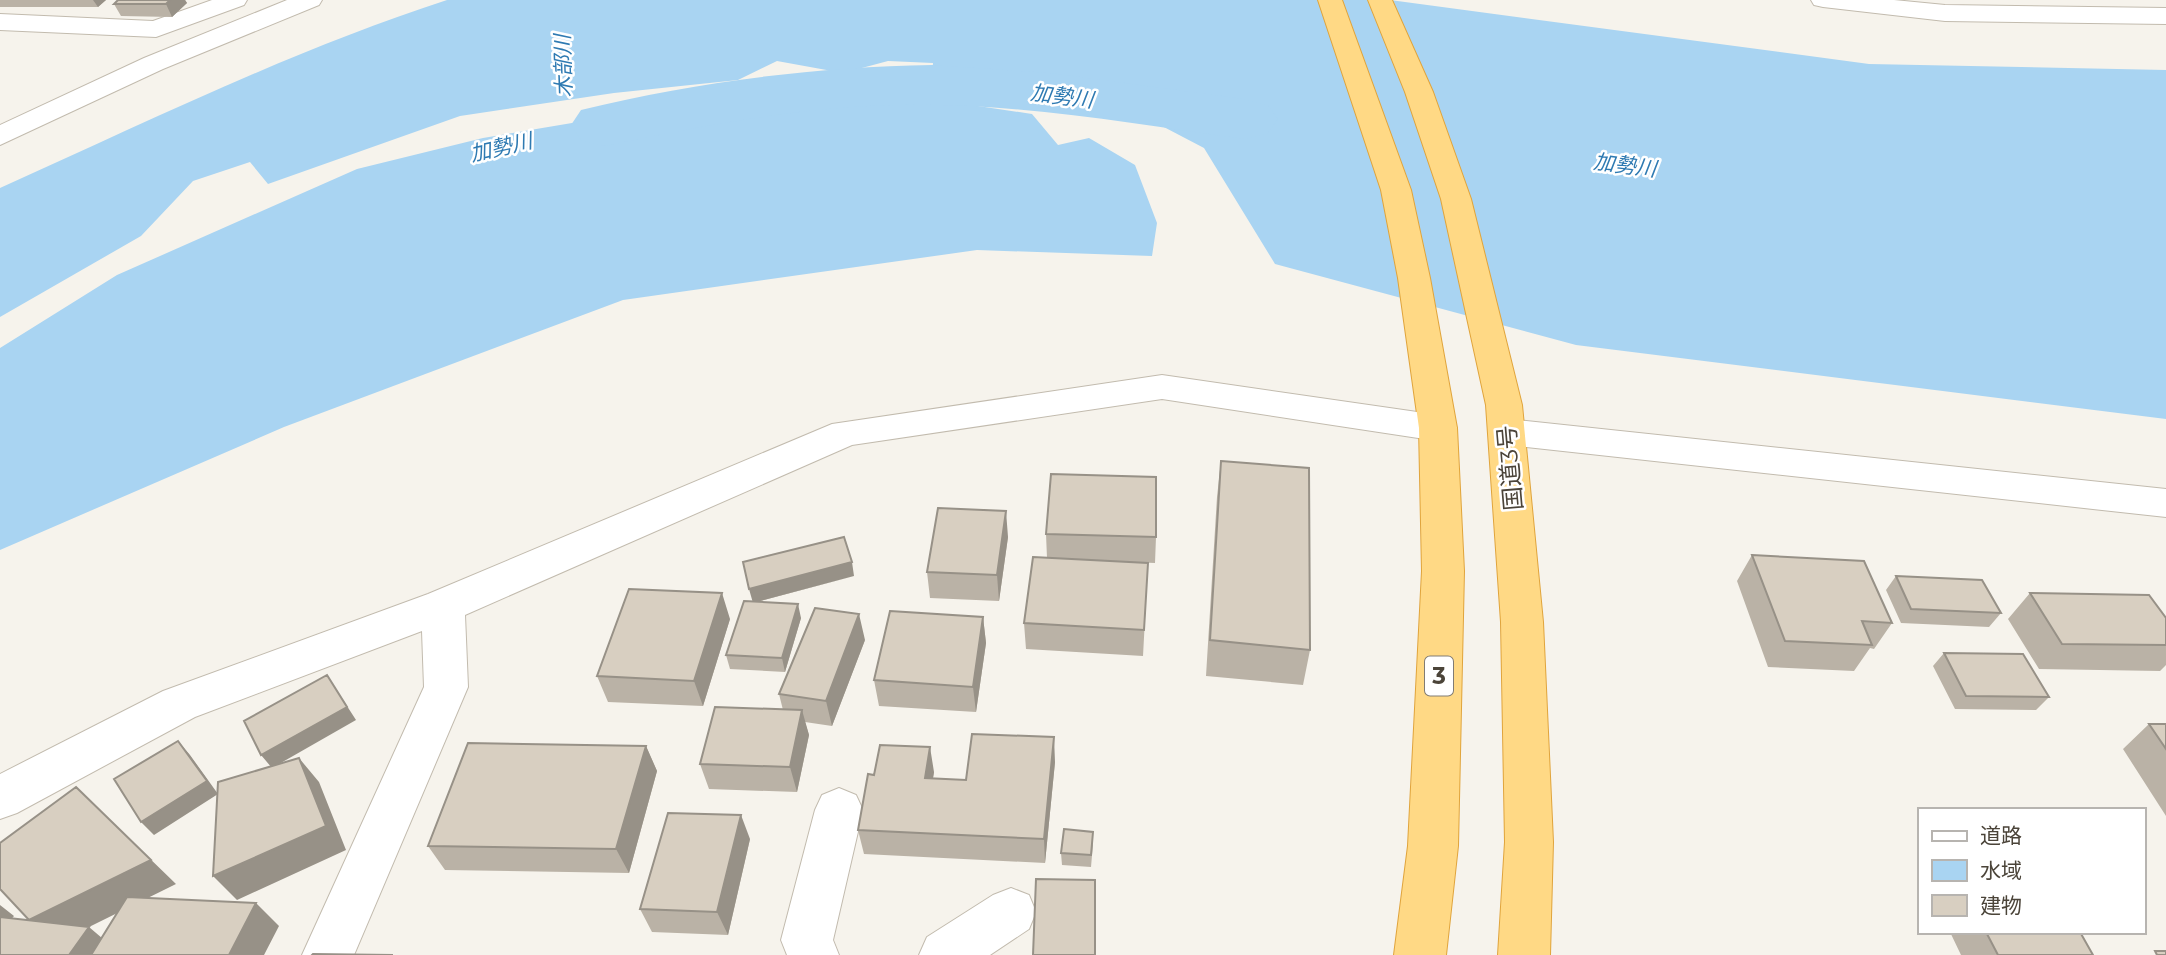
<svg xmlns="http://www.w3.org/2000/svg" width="2166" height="955" viewBox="0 0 2166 955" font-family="Montserrat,'Noto Sans JP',sans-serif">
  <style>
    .water { fill: #a9d4f2 }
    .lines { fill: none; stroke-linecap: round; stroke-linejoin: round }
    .river { fill: #a9d4f2; fill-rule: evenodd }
    .minor-casing { stroke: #c2bbae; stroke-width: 2 }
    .trunk-casing { stroke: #e0a43c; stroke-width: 2 }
    .minor { fill: #fff; fill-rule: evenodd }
    .trunk { fill: #ffd985; fill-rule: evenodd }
    .wall { fill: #bab2a6 }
    .shaded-wall { fill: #979187 }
    .building { fill: #d8cfc1; stroke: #979187; stroke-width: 2 }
    .labels { text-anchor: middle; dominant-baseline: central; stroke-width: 5; stroke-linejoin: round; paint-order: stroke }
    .far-water-label { font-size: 21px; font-style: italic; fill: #2e7ab2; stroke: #fff }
    .shield { fill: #fff; stroke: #817c74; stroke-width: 2 }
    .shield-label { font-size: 23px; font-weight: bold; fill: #4b4439 }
    .street-label { font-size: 24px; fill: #4b4439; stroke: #fff }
  </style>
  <rect width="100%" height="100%" fill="#f6f3ec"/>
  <path class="water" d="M447,0h943l479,64 297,6v349l-590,-74 -301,-81 -71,-116 -109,-57 -73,-14 -90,-2 1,-12 -45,-2 -45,12 -66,-12 -39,19 -124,13 -154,23 -192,68 -18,-22 -57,19 -52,55 -141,81v-129c147,-66 293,-138 447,-188z
    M918,97l114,17 26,31 31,-7 46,27 22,58 -5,33 -175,-6 -354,50 -339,127 -284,123v-202l117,-73 240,-106 126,-31 202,-34z"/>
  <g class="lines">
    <path class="river" d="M932,65l118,8 194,26 24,6 10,14 -10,14 -24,6c-103,-14 -207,-33 -312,-34 -110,-2 -219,18 -327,41l-24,-6 -10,-15 10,-15c114,-28 233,-43 351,-45z"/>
    <g class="minor-casing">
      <path id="minor" d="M212,0h35l-3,5 -88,32 -156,-7v-16l153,7z
        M287,0h35l-3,5 -156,64 -163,76v-20l144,-67z
        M1811,0h83l51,5 221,3v16l-221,-3 -122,-14 -9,-2z
        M1162,375l276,40 13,4 6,9 -6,9 -13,4 -276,-42 -310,46 -387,170 3,72 -114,268h-52l122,-268 -2,-56 -227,86 -178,96 -17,6v-45l163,-83 265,-97 404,-170z
        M1508,419l658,70v28l-658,-72 -13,-4 -6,-9 6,-9z
        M839,788l17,7 7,15 -30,130 6,15h-52l-6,-15 34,-130 7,-15z
        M1011,888l18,7 7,17 -7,17 -39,26h-71l8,-18 66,-42z"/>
    </g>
    <g class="trunk-casing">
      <path id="trunk" d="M1318,0h24l69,190 19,88 27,150 7,143 -6,275 -12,109h-52l14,-109 14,-275 -3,-143 -21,-150 -17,-88z
        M1368,0h24l41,92 38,107 51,206 21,217 10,220 -3,113h-52l7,-113 -4,-220 -15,-217 -45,-206 -36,-107z"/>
    </g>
    <use href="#minor" class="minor"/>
    <use href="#trunk" class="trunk"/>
  </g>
  <path class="wall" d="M0,0h106l-8,7h-98z
    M118,0h67l2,3 -15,14 -51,-1 -7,-12z
    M1221,461l89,189 -7,35 -97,-9 11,-179z
    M1046,534l110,3 -1,26 -25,-1 18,1 -5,93 -117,-7 -2,-26 23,-65z
    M1008,537l-9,64 -69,-3 -3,-26z
    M1752,555l140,68 -18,26 -4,-1 -16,23 -86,-4 -31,-86z
    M854,576l-98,26 45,16 -16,54 -55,-3 -4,-14 27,-53z
    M1896,576l105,37 -12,14 -88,-4 -15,-33z
    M2030,593l136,25v47l-6,6 -121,-2 -31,-50z
    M983,617l3,26 -10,69 -97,-6 -5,-26z
    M730,619l-27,87 -95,-4 -11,-26z
    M865,640l-33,86 -27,-4 4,13 -12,57 -88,-3 -9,-25 83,-54 -4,-16z
    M1944,653l105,44 -13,13 -81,-1 -22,-43z
    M2149,724h17v92l-43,-67z
    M646,746l11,25 -28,102 -184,-3 -17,-24z
    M1055,762l-10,101 -181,-9 -6,-24 16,-55 60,-3 -1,6 33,2z
    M750,839l-22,96 -76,-3 -12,-23z
    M1093,844l-2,23 -29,-2 -1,-12z
    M1950,932h130l13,23h-132z"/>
  <path class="shaded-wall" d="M93,0h13l-8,7z
    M170,0h15l2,3 -15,14 -6,-13z
    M1006,511l2,26 -9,64 -2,-26z
    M852,562l2,14 -101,27 -4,-14z
    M722,593l8,26 -27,87 -9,-25z
    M798,604l3,14 -16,54 -3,-14z
    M859,614l6,26 -33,86 -6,-25z
    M983,617l3,26 -10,69 -3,-25z
    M327,675l29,45 -84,48 -11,-13z
    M802,710l7,25 -12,57 -7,-25z
    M1054,737l1,25 -10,101 -1,-24z
    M178,741l12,14 28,39 -64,41 -13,-13z
    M646,746l11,25 -28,102 -13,-24z
    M930,747l4,25 -5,30 -4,-24z
    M299,758l20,24 27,68 -109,50 -24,-24z
    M76,787l100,97 -87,43 27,23 -3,5h-44l-40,-35z
    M741,815l9,24 -22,96 -11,-23z
    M256,903l23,23 -15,29h-35z
    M0,905l14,11 -14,16z"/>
  <path class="building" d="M118,0h52l-4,4h-52z
    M1221,461l88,7 1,182 -100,-10z
    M1051,474l105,3v60l-110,-3z
    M938,508l68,3 -9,64 -70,-3z
    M844,537l8,25 -103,27 -6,-27z
    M1752,555l112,6 28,62 -30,-2 10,24 -87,-4z
    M1033,557l115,6 -4,67 -120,-7z
    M1896,576l86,4 19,33 -90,-4z
    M629,589l93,4 -28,88 -97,-5z
    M2030,593l119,2 17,23v27l-104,-1z
    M744,601l54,3 -16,54 -56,-3z
    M815,608l44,6 -33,87 -47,-7z
    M890,611l93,6 -10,70 -99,-7z
    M1944,653l79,1 26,43 -83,-1z
    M327,675l20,32 -86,48 -17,-34z
    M715,707l87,3 -12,57 -90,-3z
    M2149,724h17v25z
    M972,734l82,3 -10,102 -186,-9 10,-56 6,1 6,-30 50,2 -5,31 41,2z
    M178,741l29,40 -66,41 -27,-43z
    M468,743l178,3 -30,103 -188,-3z
    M299,758l27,68 -113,50 5,-94z
    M76,787l75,73 -122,60 -29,-31v-46z
    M668,813l73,2 -24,97 -77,-3z
    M1064,829l29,3 -2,23 -30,-2z
    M1036,879l59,1v75h-62z
    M127,897l129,6 -27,52h-138z
    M0,917l89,10 -20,28h-69z
    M1986,932h94l13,23h-95z
    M2155,951h11v4h-9z
    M313,954l80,1h-81z"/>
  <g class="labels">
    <g class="far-water-label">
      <text transform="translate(563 66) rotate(-92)">木部川</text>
      <text transform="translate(1062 96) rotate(7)">加勢川</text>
      <text transform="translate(501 147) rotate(-13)">加勢川</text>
      <text transform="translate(1625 165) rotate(7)">加勢川</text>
    </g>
    <rect class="shield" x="1425" y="656.5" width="28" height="39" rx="5"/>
    <g class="shield-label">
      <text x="1439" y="676">3</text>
    </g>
    <g class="street-label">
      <text transform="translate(1510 468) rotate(-95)">国道3号</text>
    </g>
  </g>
  <rect x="1918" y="808" width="228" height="126" fill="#ffffff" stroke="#b7b4b0" stroke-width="2"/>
  <rect x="1932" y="831" width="35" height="10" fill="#ffffff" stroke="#b7b4b0" stroke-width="2"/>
  <text x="1980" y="843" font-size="21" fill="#4b4439">道路</text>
  <rect x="1932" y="860" width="35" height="21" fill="#a9d4f2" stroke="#b7b4b0" stroke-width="2"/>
  <text x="1980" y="878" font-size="21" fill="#4b4439">水域</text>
  <rect x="1932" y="895" width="35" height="21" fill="#d8cfc1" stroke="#b7b4b0" stroke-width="2"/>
  <text x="1980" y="913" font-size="21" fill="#4b4439">建物</text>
</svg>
